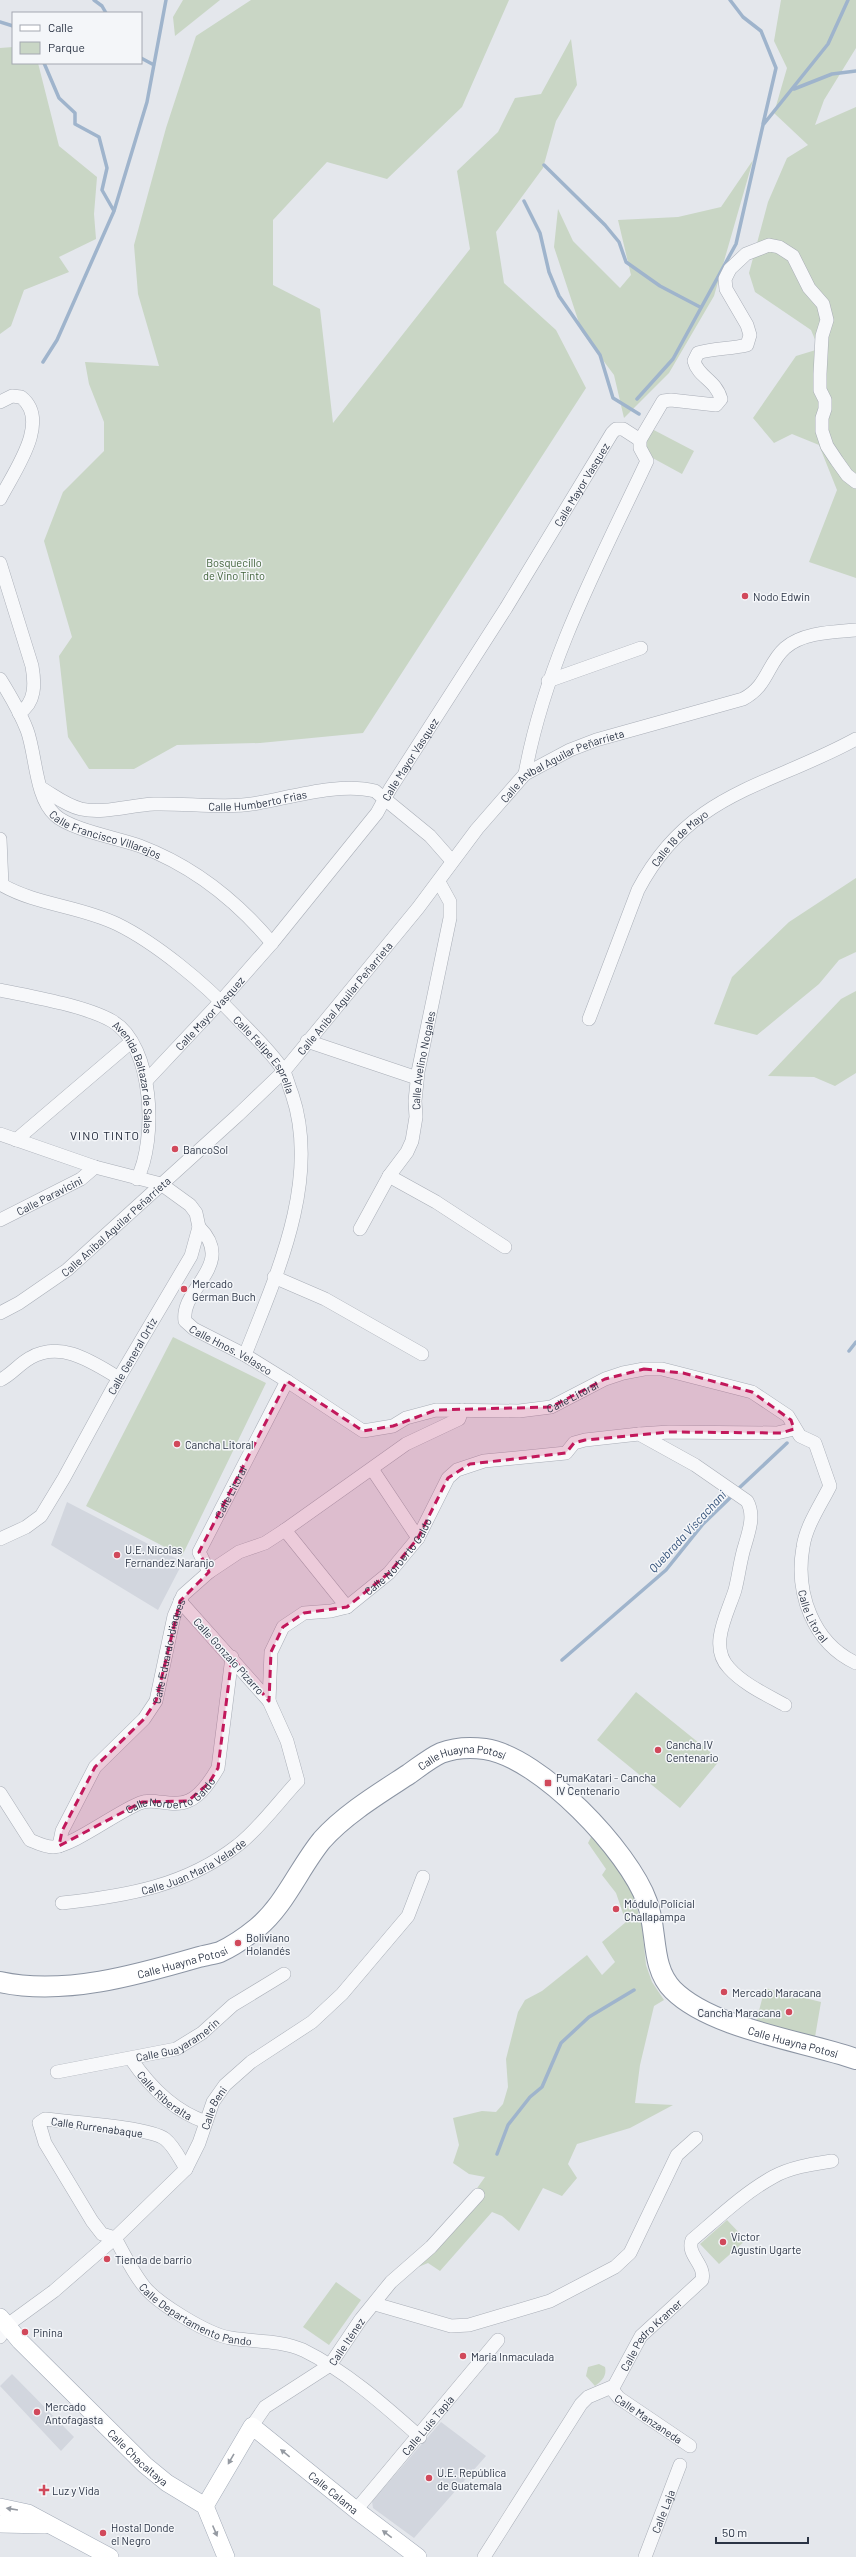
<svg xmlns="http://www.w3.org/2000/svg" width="856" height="2557" viewBox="0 0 856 2557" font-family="Barlow,sans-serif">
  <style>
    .built { fill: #d2d6de }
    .green { fill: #c9d6c5 }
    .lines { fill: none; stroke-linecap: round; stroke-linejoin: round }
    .stream { stroke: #9fb4cc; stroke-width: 3.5 }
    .minor-casing { stroke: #a9aeb7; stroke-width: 14 }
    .major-casing { stroke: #a3abb8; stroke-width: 18 }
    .highway-casing { stroke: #8b94a3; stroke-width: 22 }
    .minor { stroke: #f7f8fa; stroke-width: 13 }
    .major { stroke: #fff; stroke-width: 17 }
    .highway { stroke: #fff; stroke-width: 20 }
    .oneway { fill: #959aa2 }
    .marked { fill: #c2185b; fill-opacity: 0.2; stroke: #c2185b; stroke-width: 3; stroke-dasharray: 8 5; stroke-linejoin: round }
    .poi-dot { fill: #d1495b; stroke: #f4f6f9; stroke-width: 1.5 }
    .labels { text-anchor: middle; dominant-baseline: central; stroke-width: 3; stroke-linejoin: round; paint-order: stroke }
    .street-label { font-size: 11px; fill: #2b3445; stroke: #f4f6f9 }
    .park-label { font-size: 11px; fill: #3f6138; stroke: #f4f6f9 }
    .poi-label { font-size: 11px; fill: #2b3445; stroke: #f4f6f9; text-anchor: start }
    .neighbourhood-label { font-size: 12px; letter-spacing: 1px; fill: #1d2536; stroke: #f4f6f9 }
    .water-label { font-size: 12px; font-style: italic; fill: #34527a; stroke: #f4f6f9 }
  </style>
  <rect width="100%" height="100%" fill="#e4e7ec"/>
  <path class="built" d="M67,1502l116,60 -25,48 -107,-65z
    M12,2374l62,63 -13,14 -61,-65z
    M441,2422l45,34 -72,82 -41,-30 -1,-7z"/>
  <path class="green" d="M183,0h37l-45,36 -2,-19z
    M251,0h258l-47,107 -75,72 -60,-17 -54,58v65l47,24 13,114 137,-174 -13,-78 41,-39 17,-34 26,-4 30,-55 6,46 -21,36 -13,47 -47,64 8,51 52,47 30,58 -223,345 -103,10 -83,2 -43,24h-45l-21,-32 -9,-81 13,-19 -28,-96 19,-49 41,-41v-29l-15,-38 -4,-22 74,4 -21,-72 -4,-49 32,-117 30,-92z
    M781,0h75v48l-32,52 -9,25 41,-18v471l-47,-16 28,-72 -18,-45 -27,-11 -18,9 -21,-25 43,-62 23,-7 -8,-19 -56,-38 -6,-19 19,-71 19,-44 21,-13 -34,-32 13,-45 -13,-27z
    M13,47v16h25l21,83 38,31 -3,37 2,25 -37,18 10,15 -45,18 -13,36 -11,8v-286z
    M753,160l-39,136 -45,77 -45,45 -10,-43 -32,-43 -28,-85 4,-38 15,32 47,47 11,-13 -13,-55 60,-3 43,-10z
    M650,428l44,23 -12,23 -44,-24z
    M856,878v74l-17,8 -20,24 -62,51 -43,-11 18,-47 57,-55z
    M856,991v82l-21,13 -21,-9 -46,-1 73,-77z
    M173,1337l93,46 -84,173 -96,-50z
    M636,1692l84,68 -40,48 -83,-68z
    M592,1835l38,48 12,43 4,39 6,17 12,18 -10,6 -14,59 -5,38 38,2 -43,23 -53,16 -9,20 9,14 -15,18 -19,-8 -24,43 -17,-15 -10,-4 -52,59 -12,-8 -29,12 51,-49 35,-49 -16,-3 -16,-11 6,-18 -6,-27 29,-7 14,1 7,-8 5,-17 -2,-28 12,-47 7,-12 17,-9 45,-36 15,20 13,-13 -13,-20 24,-20 -10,-29 -14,-18 4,-6 -18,-26z
    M765,1988l56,14 -6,35 -59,-15z
    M727,2220l19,20 -27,24 -19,-20z
    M336,2282l25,18 -32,45 -26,-18z
    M599,2364l6,3c2,9 -3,14 -10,19l-9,-10 2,-9z"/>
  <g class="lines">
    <path class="stream" d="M94,0l8,6 4,7
      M730,0l13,17 18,14 15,37 -13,56
      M0,22l13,4
      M141,58l13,7
      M44,63l15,35 16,15v11l24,13 8,31 -5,22 12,21
      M794,89l38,-15 24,-3
      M544,165l61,60 14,17 7,20 34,24 40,21
      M524,201l16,32 9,39 10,24 41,59 13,43 26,16
      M43,362l14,-22 57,-129 33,-109 19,-102
      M637,399l36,-40 63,-115 27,-119 65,-81 20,-44
      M849,1351l7,-9
      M737,1490l50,-47
      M562,1660l104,-90 37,-46 30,-29
      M497,2154l11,-29 22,-28 12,-10 19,-44 28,-26 45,-27"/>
    <g class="minor-casing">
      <g id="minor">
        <path d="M0,402l12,-6 9,1c31,24 -8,76 -21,102"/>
        <path d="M0,563l32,103c3,17 4,37 -13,47"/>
        <path id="s1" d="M0,679c10,16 20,33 27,51 9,24 8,67 28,85 16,15 63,23 85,31 53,20 95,53 132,97"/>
        <path d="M548,681l93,-33"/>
        <path d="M525,774c20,-111 74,-211 122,-313l-7,-13v-8l23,-39 8,-1 45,5 5,-6c-5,-19 -23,-22 -27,-38l4,-8c15,-5 33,-4 49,-8l3,-10 -3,-10 -21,-36 -1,-10 5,-10 16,-15 23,-9 10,2 14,9 16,32 14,16 4,16 -5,16 -2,38v16l5,10v9l-3,9v13l5,15 10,15 10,14 9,7"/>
        <path id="s2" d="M41,788c14,8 24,17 40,21 23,5 50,-4 73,-5 34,-1 70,5 104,-1 34,-6 83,-21 117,-12l55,45 22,25"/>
        <path id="s3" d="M0,839l2,46c35,20 78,21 115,39 39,19 87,59 117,91 16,17 36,35 49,55 4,7 6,17 9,24 29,86 -16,182 -47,261"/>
        <path id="s4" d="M0,990c30,6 86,16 112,31 42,24 45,120 25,158"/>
        <path id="s5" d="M589,1019l49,-129c52,-99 131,-103 218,-151"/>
        <path d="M307,1041l110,37"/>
        <path id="s6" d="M146,1081l75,-80 51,-58 105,-130 13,-24 116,-181 106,-175 4,-4h7l17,11"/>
        <path d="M0,1134l95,33 66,17 29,21 6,8 3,14 -8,29 -78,132 -49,90 -23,38 -15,11 -26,12"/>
        <path d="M16,1140l115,-98"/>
        <path d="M389,1176l47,26 69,45"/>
        <path id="s7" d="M0,1220l81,-41 14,-12"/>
        <path id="s8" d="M199,1227c38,38 -19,61 -14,94l9,8 51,26 42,26 76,50 30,-5 13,-8 30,-8 83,1 32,-4 54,-28 18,-6 21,-4h18l90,23 36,24 12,20 15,7 15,43c-10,20 -24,40 -27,61 -8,46 10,96 53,116"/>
        <path id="s9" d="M360,1229l29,-53 18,-24 5,-11 4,-24 -1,-16 3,-29 32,-154v-16l-11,-20"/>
        <path d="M274,1277l51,22 97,55"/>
        <path id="s10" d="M0,1313l19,-10 48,-33 171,-155 46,-44 134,-163 59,-79 48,-55 45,-24 26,-10 147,-41c25,-13 24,-35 42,-51 18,-16 49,-16 71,-18"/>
        <path d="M0,1380c11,-5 19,-16 30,-22 31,-18 62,4 89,20"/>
        <path d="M639,1434l30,-2 108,1 17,-4"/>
        <path d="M372,1469l46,69"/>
        <path d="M285,1530l62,77"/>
        <path id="s11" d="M209,1572l-10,-20 88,-171"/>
        <path id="s12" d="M269,1701l2,-49 12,-25 21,-14 27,-2 16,-4 42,-34 29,-35 30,-60 9,-8 27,-9 82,-8 8,-10 11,-3 54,-6 56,31 52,36c8,14 2,30 -2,44 -5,15 -6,30 -10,45 -7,23 -27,56 -6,78 14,16 38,27 56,37"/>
        <path id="s13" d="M0,1793l30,47c7,3 15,7 23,7 20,-1 64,-35 87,-44 14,-6 32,5 48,-2 13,-5 23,-21 30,-33l14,-111"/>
        <path id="s14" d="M59,1846l3,-15 33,-64 49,-48 12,-18 18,-85 9,-21 26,-23 30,-20 26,-9 20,-13 121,-86 53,-25 3,-9"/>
        <path id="s15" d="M62,1903c64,-7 124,-17 176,-58 20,-15 42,-45 60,-64l-11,-40 -18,-40 -89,-100"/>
        <path id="s16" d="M131,2059c19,28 42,52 75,63"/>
        <path id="s17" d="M57,2072l119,-23 26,-16 31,-28 51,-31"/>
        <path id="s18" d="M186,2169c-6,-10 -12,-23 -21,-30 -16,-12 -97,-17 -120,-20l-6,4 6,20 47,78 10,13 13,4c9,16 17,33 28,47 13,18 66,50 88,53 23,4 49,2 72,12 43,21 81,55 117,87"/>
        <path d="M375,2304l76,22 18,-1 81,-24 44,-23 21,-11 15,-14 47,-98 19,-17"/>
        <path id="s19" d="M0,2337l6,-11 48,-35 61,-53 71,-69 13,-26 14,-41 12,-17 26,-23 61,-40 30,-28 66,-78 15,-39"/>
        <path id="s20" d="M611,2388l8,10 71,48"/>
        <path id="s21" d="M252,2426l13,-19 65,-42 31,-46 30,-37 40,-35 47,-52"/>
        <path id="s22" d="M356,2510l142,-170"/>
        <path id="s23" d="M484,2557l97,-153 7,-7 26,-11 27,-50 61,-56c4,-16 -16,-25 -10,-40 26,-22 52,-47 81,-63 18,-10 40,-13 59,-16"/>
        <path id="s24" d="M645,2557l35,-92"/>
      </g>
    </g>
    <g class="major-casing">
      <g id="major">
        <path id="s25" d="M0,2317l20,24 125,124 22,18 38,23 21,51"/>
        <path id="s26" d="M205,2506l47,-80 104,84 62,47"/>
        <path d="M0,2507l28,6 82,44"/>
        <path d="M0,2524l45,1"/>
      </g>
    </g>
    <g class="highway-casing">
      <g id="highway">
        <path id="s27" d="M0,1982c64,14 137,-7 199,-25 7,-2 15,-3 21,-5 13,-6 26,-15 37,-24 28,-23 42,-60 65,-88 23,-26 58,-47 87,-66 10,-7 21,-16 32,-21 13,-5 30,-6 44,-4 55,8 144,102 162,153 11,29 3,65 26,88 39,39 131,51 183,69"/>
      </g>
    </g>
    <use href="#minor" class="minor"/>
    <use href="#major" class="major"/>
    <use href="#highway" class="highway"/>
  </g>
  <defs><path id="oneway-solid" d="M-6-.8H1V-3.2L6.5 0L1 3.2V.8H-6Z"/></defs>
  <g class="oneway">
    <use href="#oneway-solid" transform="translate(285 2453) rotate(-141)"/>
    <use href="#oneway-solid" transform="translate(231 2459) rotate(120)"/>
    <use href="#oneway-solid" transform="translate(12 2509) rotate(-171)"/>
    <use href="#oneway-solid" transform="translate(215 2531) rotate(67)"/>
    <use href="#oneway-solid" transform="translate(387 2534) rotate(-143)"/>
  </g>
  <path class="marked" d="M644,1369l39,4 69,19 39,28 3,9 -13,4 -112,-1 -84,8 -11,3 -8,10 -96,11 -22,14 -30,60 -29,35 -42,34 -43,6 -21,14 -12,25 -2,49 -37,-44 -14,111 -9,15 -21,18 -46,1 -83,44 3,-15 33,-64 49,-48 12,-18 24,-100 29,-29 -10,-20 88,-171 76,50 30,-5 43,-16 115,-3 54,-28z"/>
  <g class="poi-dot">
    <circle cx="745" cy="596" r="4"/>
    <circle cx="175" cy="1149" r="4"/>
    <circle cx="184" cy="1289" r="4"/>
    <circle cx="177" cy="1444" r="4"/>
    <circle cx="117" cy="1555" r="4"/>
    <circle cx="658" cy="1750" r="4"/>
    <rect x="544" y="1779" width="8" height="8" rx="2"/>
    <circle cx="616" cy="1909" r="4"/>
    <circle cx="238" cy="1943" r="4"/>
    <circle cx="724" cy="1992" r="4"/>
    <circle cx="789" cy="2012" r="4"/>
    <circle cx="723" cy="2242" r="4"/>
    <circle cx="107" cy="2259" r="4"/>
    <circle cx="25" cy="2332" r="4"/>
    <circle cx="463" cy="2356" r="4"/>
    <circle cx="37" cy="2412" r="4"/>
    <circle cx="429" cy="2478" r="4"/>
    <path d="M42 2484h4v4h4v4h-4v4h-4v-4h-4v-4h4z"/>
    <circle cx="103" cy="2533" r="4"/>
  </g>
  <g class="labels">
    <g class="street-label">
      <text stroke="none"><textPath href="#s6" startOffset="741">Calle Mayor Vasquez</textPath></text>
      <text stroke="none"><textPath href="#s6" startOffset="417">Calle Mayor Vasquez</textPath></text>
      <text stroke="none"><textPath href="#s10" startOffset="793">Calle Anibal Aguilar Peñarrieta</textPath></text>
      <text stroke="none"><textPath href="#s2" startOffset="223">Calle Humberto Frias</textPath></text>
      <text stroke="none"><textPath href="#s1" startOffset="203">Calle Francisco Villarejos</textPath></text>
      <text stroke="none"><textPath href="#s5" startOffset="205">Calle 18 de Mayo</textPath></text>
      <text stroke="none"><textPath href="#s10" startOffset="469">Calle Anibal Aguilar Peñarrieta</textPath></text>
      <text stroke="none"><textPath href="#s6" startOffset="93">Calle Mayor Vasquez</textPath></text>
      <text stroke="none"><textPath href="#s3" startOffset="367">Calle Felipe Esprella</textPath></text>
      <text stroke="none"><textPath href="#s9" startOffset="184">Calle Avelino Nogales</textPath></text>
      <text stroke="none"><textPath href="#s4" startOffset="180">Avenida Baltazar de Salas</textPath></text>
      <text stroke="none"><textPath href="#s7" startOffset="55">Calle Paravicini</textPath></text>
      <text stroke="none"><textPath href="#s10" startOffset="145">Calle Anibal Aguilar Peñarrieta</textPath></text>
      <text stroke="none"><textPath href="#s8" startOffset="159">Calle Hnos. Velasco</textPath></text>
      <text transform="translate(132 1356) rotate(-60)">Calle General Ortiz</text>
      <text stroke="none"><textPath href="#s8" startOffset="530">Calle Litoral</textPath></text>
      <text stroke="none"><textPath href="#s11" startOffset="90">Calle Litoral</textPath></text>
      <text stroke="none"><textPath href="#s12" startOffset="218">Calle Norberto Galdo</textPath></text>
      <text stroke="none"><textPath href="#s8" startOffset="985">Calle Litoral</textPath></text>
      <text stroke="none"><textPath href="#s14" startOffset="229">Calle Eduardo Idiaques</textPath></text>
      <text transform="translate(229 1656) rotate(48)">Calle Gonzalo Pizarro</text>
      <text stroke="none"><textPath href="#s27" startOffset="546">Calle Huayna Potosí</textPath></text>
      <text stroke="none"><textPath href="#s13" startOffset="211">Calle Norberto Galdo</textPath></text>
      <text stroke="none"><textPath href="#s15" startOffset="138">Calle Juan Maria Velarde</textPath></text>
      <text stroke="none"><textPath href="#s27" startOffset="185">Calle Huayna Potosí</textPath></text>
      <text stroke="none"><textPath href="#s17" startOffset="126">Calle Guayaramerin</textPath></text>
      <text stroke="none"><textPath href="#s27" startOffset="1025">Calle Huayna Potosí</textPath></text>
      <text stroke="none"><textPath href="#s16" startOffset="50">Calle Riberalta</textPath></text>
      <text stroke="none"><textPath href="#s19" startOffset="319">Calle Beni</textPath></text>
      <text transform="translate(97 2127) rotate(8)">Calle Rurrenabaque</text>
      <text stroke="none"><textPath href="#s18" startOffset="425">Calle Departamento Pando</textPath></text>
      <text stroke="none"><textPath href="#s23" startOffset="283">Calle Pedro Kramer</textPath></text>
      <text stroke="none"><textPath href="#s21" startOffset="129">Calle Iténez</textPath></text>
      <text stroke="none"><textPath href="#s20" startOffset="49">Calle Manzaneda</textPath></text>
      <text stroke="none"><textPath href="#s22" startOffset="111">Calle Luis Tapia</textPath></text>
      <text stroke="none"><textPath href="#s25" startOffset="197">Calle Chacaltaya</textPath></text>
      <text stroke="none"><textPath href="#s26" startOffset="198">Calle Calama</textPath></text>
      <text stroke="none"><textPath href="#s24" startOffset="49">Calle Laja</textPath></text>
    </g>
    <g class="park-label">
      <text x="234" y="562">Bosquecillo<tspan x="234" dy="13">de Vino Tinto</tspan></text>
    </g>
    <g class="poi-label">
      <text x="753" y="596">Nodo Edwin</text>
      <text x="183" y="1149">BancoSol</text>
      <text x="192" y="1283">Mercado<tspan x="192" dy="13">German Buch</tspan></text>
      <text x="185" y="1444">Cancha Litoral</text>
      <text x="125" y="1549">U.E. Nicolas<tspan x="125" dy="13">Fernandez Naranjo</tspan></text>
      <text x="666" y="1744">Cancha IV<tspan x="666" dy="13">Centenario</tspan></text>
      <text x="556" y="1777">PumaKatari - Cancha<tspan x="556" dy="13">IV Centenario</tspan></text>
      <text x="624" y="1903">Módulo Policial<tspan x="624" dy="13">Challapampa</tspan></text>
      <text x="246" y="1937">Boliviano<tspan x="246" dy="13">Holandés</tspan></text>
      <text x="732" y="1992">Mercado Maracana</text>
      <text x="781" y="2012" text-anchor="end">Cancha Maracana</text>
      <text x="731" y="2236">Victor<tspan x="731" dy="13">Agustín Ugarte</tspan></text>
      <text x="115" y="2259">Tienda de barrio</text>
      <text x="33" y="2332">Pinina</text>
      <text x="471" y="2356">Maria Inmaculada</text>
      <text x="45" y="2406">Mercado<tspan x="45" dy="13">Antofagasta</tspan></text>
      <text x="437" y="2472">U.E. República<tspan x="437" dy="13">de Guatemala</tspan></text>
      <text x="52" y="2490">Luz y Vida</text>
      <text x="111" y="2527">Hostal Donde<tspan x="111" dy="13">el Negro</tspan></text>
    </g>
    <g class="neighbourhood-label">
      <text x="105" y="1135">VINO TINTO</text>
    </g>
    <g class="water-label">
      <text transform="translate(687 1531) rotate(-47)">Quebrada Viscachani</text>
    </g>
  </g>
  <rect x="12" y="12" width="130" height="52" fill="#f4f6f9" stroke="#a4a8b1"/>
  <rect x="20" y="25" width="20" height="6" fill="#ffffff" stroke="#a4a8b1"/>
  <text x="48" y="32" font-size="12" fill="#2b3445">Calle</text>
  <rect x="20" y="42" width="20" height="12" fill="#c9d6c5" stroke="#a4a8b1"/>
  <text x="48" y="52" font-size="12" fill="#2b3445">Parque</text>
  <path d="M716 2537v6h92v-6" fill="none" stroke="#2b3445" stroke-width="2"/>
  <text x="722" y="2537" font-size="12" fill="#2b3445" stroke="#f4f6f9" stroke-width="3" paint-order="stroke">50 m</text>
</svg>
